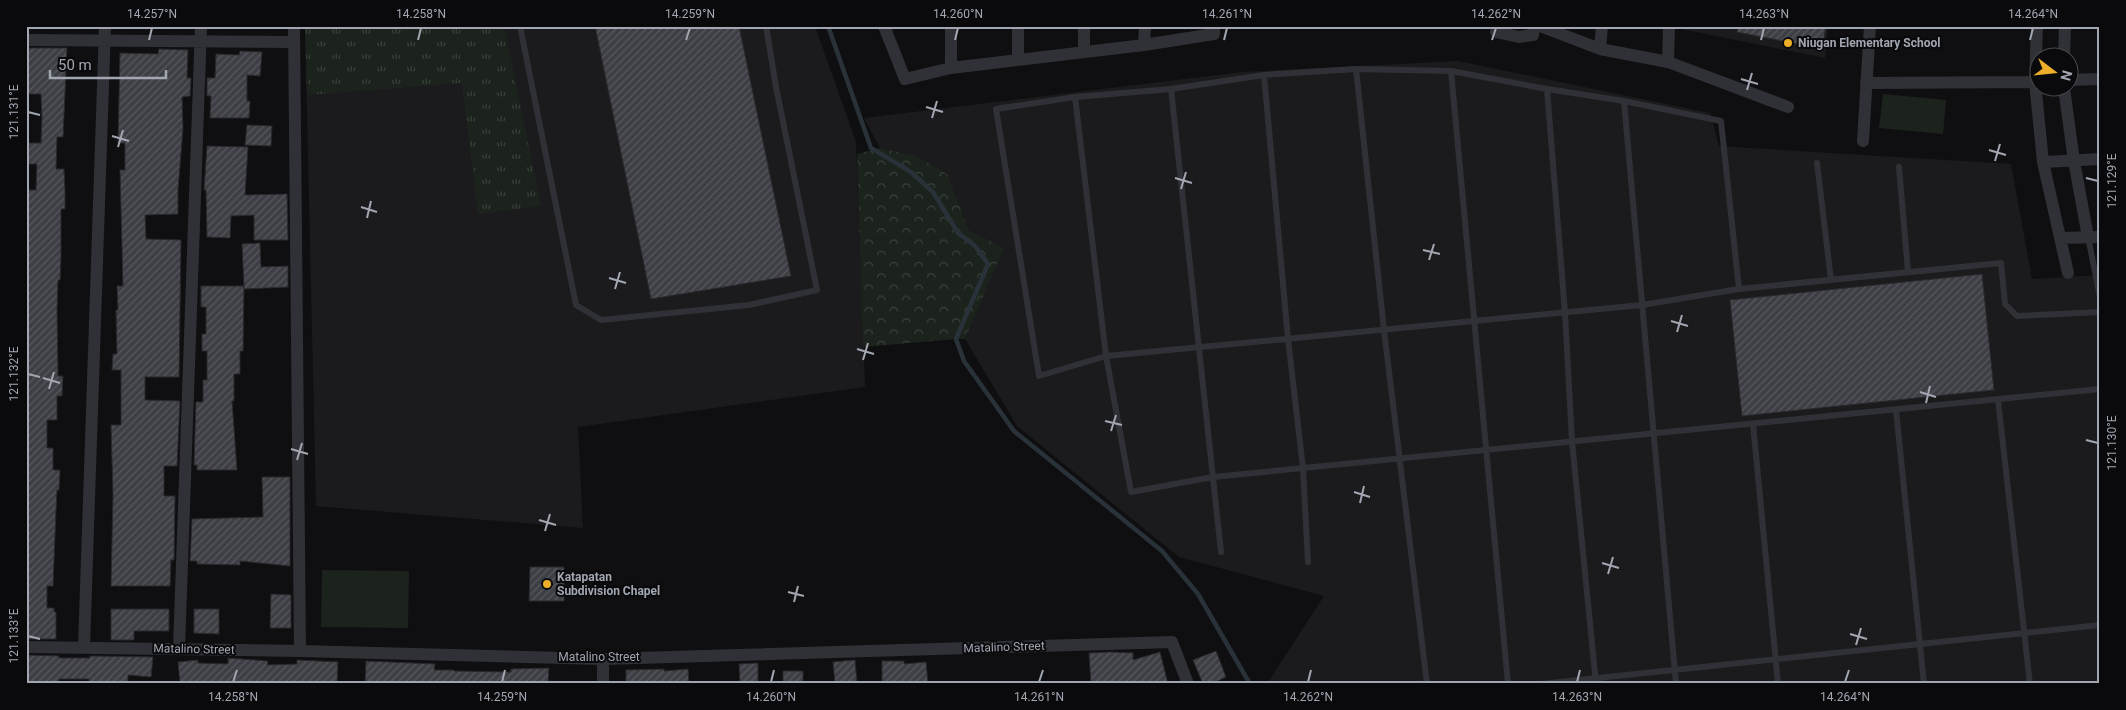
<svg xmlns="http://www.w3.org/2000/svg" width="2126" height="710" viewBox="0 0 2126 710" font-family="Roboto,sans-serif">
  <style>
    .built { fill: #1b1b1e }
    .grass { fill: url(#grass-tufts) }
    .forest { fill: url(#forest-crowns) }
    .park { fill: #1c231d }
    .lines { fill: none; stroke-linecap: round; stroke-linejoin: round }
    .stream { stroke: #293239; stroke-width: 4.5 }
    .building { fill: url(#building-hatch); stroke: #29292d }
    .service { stroke: #303136; stroke-width: 6 }
    .minor { stroke: #303136; stroke-width: 12 }
    .ticks { fill: none; stroke: #a1a6b1; stroke-width: 2 }
    .poi-dot { fill: #eeae2a; stroke: #0a0a0c; stroke-width: 2 }
    .labels { text-anchor: middle; dominant-baseline: central; stroke-width: 4; stroke-linejoin: round; paint-order: stroke }
    .poi-label { font-size: 12px; font-weight: bold; fill: #a1a6b1; stroke: #0a0a0c; text-anchor: start }
    .street-label { font-size: 12px; fill: #a1a6b1; stroke: #0a0a0c }
    .neatline { fill: none; stroke: #a1a6b1; stroke-width: 2 }
    .ticks-label { font-size: 12px; text-anchor: middle; fill: #a1a6b1 }
  </style>
  <defs>
    <pattern id="grass-tufts" width="24" height="20" patternUnits="userSpaceOnUse" patternTransform="scale(1.25)"><rect width="24" height="20" fill="#1c231d"/><path d="M3 7l-1-3M5 7V3M7 7l1-3M15 17l-1-3M17 17v-4M19 17l1-3" fill="none" stroke="#3a403b"/></pattern>
    <pattern id="forest-crowns" width="20" height="18" patternUnits="userSpaceOnUse" patternTransform="scale(1.25)"><rect width="20" height="18" fill="#1c231d"/><path d="M2 6a3 3 0 1 1 6 0M12 15a3 3 0 1 1 6 0" fill="none" stroke="#3a403b"/></pattern>
    <pattern id="building-hatch" width="6" height="6" patternUnits="userSpaceOnUse" patternTransform="scale(1.25)"><rect width="6" height="6" fill="#3e3f44"/><path d="M-1 1l2-2M0 6l6-6M5 7l2-2" fill="none" stroke="#57585d"/></pattern>
  </defs>
  <rect width="100%" height="100%" fill="#0f0f11"/>
  <path class="built" d="M305,26h510l41,116 9,245 -287,40 5,101 -267,-22z
    M1676,26h152l-3,32 -149,-30z
    M1458,61l252,52 9,33 292,18 21,115 68,-4v409h-833l57,-88 -145,-39 -162,-131 -52,-87 38,-91 -34,-18 -22,-56 -30,-18 -37,-8 -16,-30 378,-46z"/>
  <path class="grass" d="M305,26h199l37,180 -63,8 -16,-131 -155,12z"/>
  <path class="forest" d="M880,148l37,8 30,18 22,56 35,18 -39,91h-9l-93,8 -6,-193z"/>
  <path class="park" d="M1883,94l63,6 -3,34 -64,-6z
    M322,570l87,1 -1,57 -87,-1z"/>
  <g class="lines">
    <path class="stream" d="M828,26l43,122 40,24 22,20 25,41 17,13 13,18 -32,75 8,22 50,70 148,120 36,43 52,90"/>
  </g>
  <path class="building" d="M595,26h144l52,250 -140,23z
    M1738,26h88l-4,23 -85,-17z
    M29,48h38l-4,89h-6l-1,32h8l1,22v18h-4v48l-1,23h-2l-1,29 1,67h5l-1,20h-5v24h-10v28h6v22h7l-1,20h-2l-1,20 -3,76h-6v22h7v4h2v27h-30v-449h10l1,-26h-11l1,-21h14l1,-25 -1,-24h-15z
    M159,49l29,1 -1,28h4l-1,18 -8,1 1,31 -5,62v24l-33,1 1,24 35,1 -2,137h-34v23l35,1 -3,65h-13v30h11l-1,64h-3l-1,26h-59l2,-91 -2,-70h10v-55h-9l1,-16h4l-1,-44h2l-1,-24h6l-3,-116h5v-27h-7l2,-90 38,1z
    M240,51l22,1 -2,24 -13,-1v26h3l-1,17h-39l1,-22h-4v-18h8l1,-24 23,1z
    M247,125l25,1 -1,20 -26,-1z
    M207,146l41,1 -3,48 42,-1 1,46h-34v-25l-23,1 -1,22 -23,-1 -1,-47h-2z
    M260,243l1,24 27,-1v21l-44,2v-3l-1,65h-3v23h-6v27h-2l5,69h-40v-5h-3l2,-63h7v-22h4v-29h-5v-17h4v-27h-5v-21h43l-2,-42z
    M1982,274l12,116 -252,26 -12,-116z
    M262,477h28v89l-50,-5v4l-43,-1v-3h-7l2,-42 71,-2z
    M530,567h34v34h-35z
    M271,594l20,1v33h-21z
    M111,609h58v22h-35v9h-23z
    M194,609h25v25l-25,-1z
    M1216,651l10,26 -15,7h-8l-10,-24z
    M1110,652l23,1v7l27,-8 8,32h-77l-2,-31z
    M26,655l33,1v2h31v-2l63,1 -2,20 -23,-2v9l-39,-2v-3h-30v4l-33,-1z
    M228,658l40,3 -1,4 30,-1v-4l41,2 -1,22h-157l-2,-22 20,-2v3l30,1z
    M855,660l2,24h-22l-2,-22z
    M366,661l69,3 -1,6h20v1l57,1v-3l38,-1 -1,16h-183z
    M882,661h22v3l22,-2 2,22h-46z
    M758,663v21h-18l-1,-20z
    M664,669v2l24,-2 1,15h-63v-14z
    M783,671h20v13h-20z"/>
  <g class="lines">
    <path class="service" d="M520,26l56,279 25,15 148,-15 68,-15 -41,-203 -10,-61
      M1356,69l28,261 43,354
      M1451,71l57,613
      M1264,75l24,264 15,129 5,94
      M1171,89l50,463
      M1547,89l18,224 7,128 24,243
      M1075,97l31,259 25,136 82,-15 887,-88
      M1624,101l52,583
      M1817,163l14,117
      M1899,167l9,105
      M2088,237l12,60
      M1739,289l-18,-168 -97,-20 -77,-12 -96,-18 -95,-2 -92,6 -93,14 -96,8 -79,12 43,267 67,-20 536,-51 97,-16 262,-26 4,41 12,12 83,-4
      M1998,400l32,284
      M1896,410l28,274
      M1753,424l25,260
      M1541,684l559,-59"/>
    <path class="minor" d="M294,26l6,625
      M884,26l21,53 46,-11 193,-23 70,-11v-8
      M951,26v42
      M1018,26v34
      M1084,26v26
      M1540,26l60,23 68,13 120,45
      M2037,26l-2,56 8,80 25,111
      M1496,32l23,5 14,-2 1,-9
      M26,40l268,2
      M1144,45l1,-19
      M1600,49l2,-23
      M2064,58l1,-32
      M1668,62l1,-36
      M2068,80l32,-1
      M1866,83l172,-1
      M2064,88l10,73 14,76
      M1863,141l7,-115
      M2043,162l57,-3
      M2060,238l40,-1
      M26,647l274,4 303,8 569,-17 16,42
      M84,647l21,-621
      M179,648l22,-622
      M603,659v25"/>
  </g>
  <path class="ticks" d="M149,40l3,-12M418,40l3,-12M686,40l4,-12M955,40l3,-12M1224,40l3,-12M1492,40l4,-12M1761,40l3,-12M2030,40l3,-12M1741,79l17,5M1747,90l5,-17M926,107l17,5M28,112l12,3M932,118l5,-17M112,136l17,5M118,147l5,-17M1989,150l17,5M1995,161l5,-17M1175,178l17,5M2086,178l12,3M1181,189l5,-17M361,207l16,5M367,218l4,-17M1423,250l17,4M1429,260l5,-16M609,278l17,5M615,289l5,-17M1671,321l17,5M1677,332l5,-17M857,349l17,5M863,360l5,-17M28,374l12,3M43,378l17,5M49,389l5,-17M1920,392l16,5M1926,403l4,-17M1105,421l17,4M1111,431l5,-16M2086,440l12,3M291,449l17,5M297,460l5,-17M1354,492l16,5M1360,503l4,-17M539,520l17,5M545,531l5,-17M1602,563l17,5M1608,574l5,-17M788,592l16,4M794,602l4,-16M1850,634l17,5M28,636l12,3M1856,645l5,-17M233,682l4,-12M502,682l3,-12M771,682l3,-12M1039,682l4,-12M1308,682l3,-12M1577,682l3,-12M1845,682l4,-12"/>
  <g class="poi-dot">
    <circle cx="1788" cy="43" r="5"/>
    <circle cx="547" cy="584" r="5"/>
  </g>
  <g class="labels">
    <g class="poi-label">
      <text x="1798" y="43">Niugan Elementary School</text>
      <text x="557" y="577">Katapatan<tspan x="557" dy="14">Subdivision Chapel</tspan></text>
    </g>
    <g class="street-label">
      <text transform="translate(1004 647) rotate(-2)">Matalino Street</text>
      <text transform="translate(194 649) rotate(1)">Matalino Street</text>
      <text x="599" y="657">Matalino Street</text>
    </g>
  </g>
  <rect width="2126" height="710" fill="none" stroke="#0a0a0c" stroke-width="55"/>
  <g transform="translate(2054 72) rotate(106)"><circle r="24" fill="#0a0a0c" stroke="#46484e"/>
  <path d="M0-4L9 19L0 12L-9 19Z" fill="#eeae2a"/>
  <text y="-8" font-size="14" font-weight="bold" text-anchor="middle" fill="#a1a6b1">N</text>
  </g>
  <path d="M50 70v8h116v-8" fill="none" stroke="#a1a6b1" stroke-width="2.5"/>
  <text x="58" y="70" font-size="15" fill="#a1a6b1" stroke="#0a0a0c" stroke-width="4" paint-order="stroke">50 m</text>
  <rect x="28" y="28" width="2070" height="654" class="neatline"/>
  <g class="ticks-label">
    <text x="152" y="18">14.257°N</text>
    <text x="421" y="18">14.258°N</text>
    <text x="690" y="18">14.259°N</text>
    <text x="958" y="18">14.260°N</text>
    <text x="1227" y="18">14.261°N</text>
    <text x="1496" y="18">14.262°N</text>
    <text x="1764" y="18">14.263°N</text>
    <text x="2033" y="18">14.264°N</text>
    <text transform="translate(14 112) rotate(-90)" y="4">121.131°E</text>
    <text transform="translate(2112 181) rotate(-90)" y="4">121.129°E</text>
    <text transform="translate(14 374) rotate(-90)" y="4">121.132°E</text>
    <text transform="translate(2112 443) rotate(-90)" y="4">121.130°E</text>
    <text transform="translate(14 636) rotate(-90)" y="4">121.133°E</text>
    <text x="233" y="701">14.258°N</text>
    <text x="502" y="701">14.259°N</text>
    <text x="771" y="701">14.260°N</text>
    <text x="1039" y="701">14.261°N</text>
    <text x="1308" y="701">14.262°N</text>
    <text x="1577" y="701">14.263°N</text>
    <text x="1845" y="701">14.264°N</text>
  </g>
</svg>
